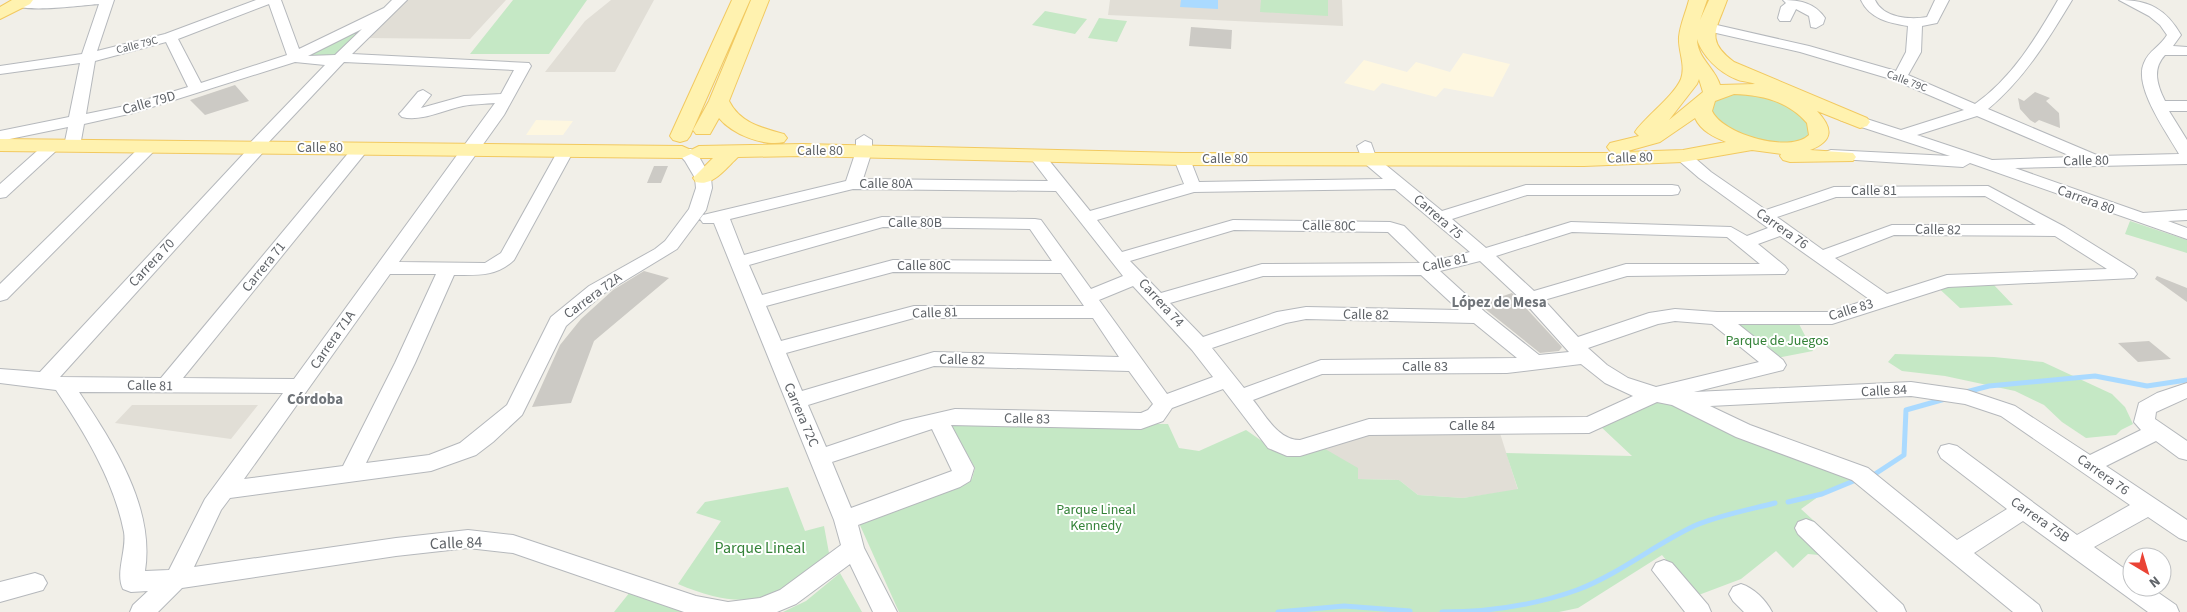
<svg xmlns="http://www.w3.org/2000/svg" width="2187" height="612" viewBox="0 0 2187 612" font-family="'Source Sans 3',sans-serif">
  <style>
    .commercial { fill: #fef7e0 }
    .education { fill: #e1ded6 }
    .green { fill: #c5e8c5 }
    .water { fill: #aadaff }
    .lines { fill: none; stroke-linecap: round; stroke-linejoin: round }
    .stream { stroke: #aadaff; stroke-width: 5 }
    .building { fill: #cccac5 }
    .minor-casing { stroke: #b5b8bc; stroke-width: 2 }
    .major-casing { stroke: #f2c960; stroke-width: 2 }
    .minor { fill: #fff; fill-rule: evenodd }
    .major { fill: #fff2af; fill-rule: evenodd }
    .labels { text-anchor: middle; dominant-baseline: central; stroke-width: 4; stroke-linejoin: round; paint-order: stroke }
    .far-street-label { font-size: 11px; fill: #5f6368; stroke: #fff }
    .street-label { font-size: 14px; fill: #5f6368; stroke: #fff }
    .park-label { font-size: 14px; fill: #348238; stroke: #fff }
    .neighbourhood-label { font-size: 15px; font-weight: bold; fill: #70757a; stroke: #fff }
    .near-street-label { font-size: 16px; fill: #5f6368; stroke: #fff }
    .near-park-label { font-size: 16px; fill: #348238; stroke: #fff }
  </style>
  <rect width="100%" height="100%" fill="#f1efe8"/>
  <path class="commercial" d="M1463,53l47,11 -17,33 -49,-9 -8,9 -54,-14 -8,8 -30,-8 20,-23 43,12 9,-10 34,10z
    M536,120l37,1 -10,14h-37z"/>
  <path class="education" d="M406,0h100l-36,39 -106,-1z
    M611,0h43l-39,72h-70l40,-51z
    M1110,0h232l1,26 -235,-11z
    M132,405h126l-27,34 -116,-16z
    M1499,430l19,60 -55,8 -45,-3 -19,-15 -41,-1 -37,-33 39,-15z"/>
  <path class="green" d="M513,0h74l-38,54h-79z
    M1261,0h67v16l-68,-4z
    M1045,11l42,8 -12,15 -43,-9z
    M1099,18l28,3 -10,21 -29,-4z
    M369,26l-31,31 -35,-2z
    M1732,93l31,2 42,19 8,18 -5,7 -10,4 -31,2 -46,-19 -12,-17 3,-7z
    M2130,221l57,19v13l-62,-19z
    M1933,283l60,1 20,21 -53,3z
    M1734,324h65l14,27 -41,8z
    M1895,354l99,3 49,5 69,32 13,13 8,17 -12,6 -5,5 -30,3 -24,-16 -18,-17 -29,-14 -70,-15 -43,-5 -14,-9z
    M1656,401l19,3 181,76 -34,14 -21,15 24,22 -6,24 -11,-1 -15,14 -17,-17 -35,28 -45,17 -34,-41 -84,53 -19,4h-660l-40,-89 100,-37 13,-7 3,-11 -25,-45 218,1 11,24 20,3 47,-21 26,18 48,-2 38,22v11l41,1 19,15 45,3 55,-9 -12,-36 126,3 -33,-31z
    M788,487l17,44 19,-5 5,27c-51,50 -85,59 -151,31l43,-63 -25,-8 9,-11z
    M840,573l22,39h-79l23,-11z
    M634,587l61,25h-81z"/>
  <path class="water" d="M1181,0h37v9l-38,-2z"/>
  <g class="lines">
    <path class="stream" d="M1966,392l23,-6 106,-10 52,10 40,-6
      M1875,474l29,-19 2,-45 39,-11
      M1788,502l34,-8 34,-14
      M1278,612l66,-6 66,5
      M1442,612c44,0 93,-7 135,-22 42,-16 77,-45 117,-64 26,-11 54,-16 81,-23"/>
  </g>
  <path class="building" d="M1191,27l41,3 -1,19 -42,-3z
    M235,85l14,16 -44,14 -15,-15z
    M2035,92l15,6 -4,3 13,12 1,15 -21,-8 -4,3 -5,-3 -10,-11 -2,-11 6,3z
    M654,166h14l-7,17h-14z
    M644,271l25,7 -75,63 -23,62 -39,4 28,-62 21,-26 32,-29z
    M2157,276l30,12v14l-32,-23z
    M1512,293l50,54 -3,4 -19,2 -61,-49z
    M2149,341l22,18 -33,3 -20,-19z"/>
  <g class="lines">
    <g class="minor-casing">
      <path id="minor" d="M14,0h100l-17,51 68,-17 91,-34h25l18,49 85,-41 8,-8h15l-55,54 177,9 2,3 -27,49 -105,147 86,1 16,-10 59,-106 6,-2 8,5 -60,110c-18,17 -37,15 -60,15l-39,88 -49,100 63,-8 31,-12 47,-38 44,-88 38,-31 66,-37 10,-8 24,-32 7,-21 -1,-10 -10,-17 -8,-9 2,-3h12l7,6 13,23 1,10 -6,22 -29,39 -74,45 -37,32 -44,89 -29,27 -17,13 -45,16 -201,27 -9,12 -27,57 202,-29 72,-8 45,5 183,61 32,6 32,-4 20,-8 61,-45 -7,-25 -120,-297h-11l-3,-4 3,-4 143,-34 10,-30v-11l8,-5 8,5v11l-9,28 185,2 -19,-25 8,-5 6,2 47,58 94,-27 -10,-25 8,-5 8,5 9,23 184,-3 -20,-17 -6,-16 8,-5 6,2 5,14 66,54 84,-26h146l6,1 2,4 -2,4 -6,1h-145l-75,24 34,29 85,-26 160,5 16,9 21,-8 -69,-50 -22,-19 -2,-3 8,-5 6,2 22,19 55,38 68,-23 154,-1 77,41 69,43 3,4 -3,4 -186,9 -116,37h-94l45,36 3,5 -3,5 -89,22 217,-10 56,8 48,16 75,49 51,-25 -7,-8 5,-19 18,-10 30,-10v15l-31,14 -1,7 32,22v19l-8,-2 -23,-17 -50,25 81,54v21l-8,-3 -31,-21 -54,30 38,27v13h18l26,18 3,7h-31l-125,-91 -49,32 65,52 3,7h-29l-161,-132 -116,-43 -64,-32 -15,-3 -68,31 -220,2 -69,21h-13l-19,-8 -45,-59 -51,19 -9,13 -22,8 -190,-4 23,43 -4,13 -10,6 -102,38 6,23 33,64h-24l-23,-48 -54,40 -19,8h-93l-171,-59 -45,-5 -72,8 -214,32 -24,24h-28l3,-7 15,-14 -17,1 -8,-3c-8,-16 4,-39 1,-57 -10,-51 -39,-99 -68,-142l-56,-7v-14l40,3 208,-223 1,-5 76,-79 -30,-3 -162,51 -49,11 -4,22 -8,5 -8,-5 4,-19 -68,14v-10l69,-14 11,-54 -80,11v-8l82,-12 17,-50c-16,1 -78,10 -88,-1zM269,4l18,51 -86,28 -23,-44zM362,29l-27,26 -27,1zM166,42l22,45 -63,19 -39,8 9,-53zM344,62l170,8 -13,24 -37,2 -43,12 10,-13 -8,-5 -5,2 -16,19 -3,3 3,3c19,5 42,-7 61,-11 11,-2 22,-2 32,-3l-201,276 -111,-1 184,-227 2,-3 -2,-3h-12l-194,233 -101,-1 205,-227 1,-5zM853,189l203,2 67,85 -32,13 -50,-69 -6,-1 -153,-2 -138,38 -14,-36zM1395,189l75,63 -32,8 -34,-34 -14,-4 -157,-2 -111,32 -25,-32 97,-28zM1985,196l51,29h-144l-69,25 -46,-33 59,-20zM883,227l147,2 22,32 -159,-1 -131,35 -13,-30zM1234,230l154,2 32,31 -158,1 -101,29 -31,-32zM1572,232l155,5 33,27h-134l-92,27 -38,-35zM1894,235l161,1 52,33 -160,6 -60,19 -52,-36zM1780,236l89,63 -38,13h-114l-42,-3 -26,4 -71,24 -34,-37 83,-24 158,-2 3,-4 -3,-4 -27,-22zM1480,261l45,42 44,49 -30,3 -54,-43 -45,-41zM893,272l168,1 23,33h-170l-133,35 -15,-35zM390,274h46l-41,89 -52,103 -99,13zM1421,275l38,35 -153,-3 -29,5 -74,25 -33,-34 93,-27zM1133,286l59,64 21,27 -46,17 -68,-94zM914,318h179l26,39 -185,-5 -132,39 -16,-38zM1306,319l168,4 43,35 -196,2 -77,28 -32,-40 74,-25zM1675,321l37,3 47,38 -103,25 -28,-9 -21,-13 -19,-17 70,-24zM1581,364l24,19 28,13 -46,21 -218,2 -69,21c-22,0 -34,-24 -47,-40l69,-26 185,-1zM934,366l195,5 24,33 -5,6 -7,3 -186,-4 -52,12 -77,26 -18,-42zM79,392l204,1 -78,106 -36,71 -24,1c10,-64 -32,-128 -66,-179zM1911,396l54,8 36,12 129,89 -53,30 -120,-89 -8,-2 -8,2 -3,6 3,6 66,51 -50,31 -89,-72 -118,-43 -40,-19zM932,429l20,42 -101,37 -19,-46z
        M1783,0c17,0 32,3 42,18l-2,6 -7,4 -5,-1 -2,-11 -13,-7 -6,12h-10l-2,-3 3,-11 5,-4z
        M1861,0h14c8,18 35,20 52,17l8,-17h14l-12,23 -15,3 -1,26 -13,23 67,29c37,-26 61,-66 83,-104h14c-24,40 -48,79 -84,109l111,47 80,-2c-11,-20 -46,-67 -35,-91 5,-13 16,-16 23,-28l-7,-10 -11,-9 -30,-16c30,0 47,9 62,35l-8,11 14,1v8h-22c-13,14 -8,30 0,46h22v10h-18l18,29v24l-172,4 128,45 44,-3v10l-19,1 19,7v11l-217,-76 -7,4 -138,-9 -2,-3 2,-3 6,-2 119,6 -110,-36 -3,-3 8,-5 56,18 63,-20 -70,-30 -94,-28 -97,-22 -2,-3 7,-4 101,23 87,25 10,-19 2,-26c-19,-3 -38,-7 -47,-26zM1977,116l96,41 -81,3 -75,-25z
        M52,141l6,2 2,3 -2,3 -52,48 -6,1v-14l46,-41z
        M150,141l8,5 -2,3 -149,150 -7,2v-17l144,-141z
        M1806,519l8,3 89,83 3,7h-28l-80,-78 -3,-6 3,-6z
        M1664,560l8,3 36,42 3,7h-26l-33,-42 4,-7z
        M35,573l8,3 4,7 -4,7 -43,12v-20z
        M1741,584c13,4 25,16 31,28h-28l-11,-11 -4,-7 4,-7z"/>
    </g>
    <g class="major-casing">
      <path id="major" d="M12,0h21l-3,4 -30,15v-12z
        M732,0h18l-60,136 -3,4 -7,2 -7,-2 -3,-4z
        M751,0h18l-40,101c11,22 33,27 55,33l3,4 -3,4c-20,5 -52,-8 -65,-24l-9,16h-14l-3,-4 16,-29z
        M1689,0h18l-7,20 9,-20h18c-10,29 -23,40 7,62l133,56 3,4 -3,4 -7,2 -43,-17c16,17 17,30 -7,39l43,3 3,4 -3,4 -63,1 -7,-2 -3,-4 1,-2 -29,-4 -69,12 -99,4 -402,-1 -380,-9 -64,1c-12,11 -25,30 -42,25l-3,-4 20,-20h-14l-8,-4 -9,4 -682,-7v-12l682,7 9,4 8,-4 103,-2 380,9h433l-5,-2 -3,-4 3,-4 29,-7 -4,-4c10,-15 39,-36 46,-53 5,-14 -3,-28 -2,-42 1,-12 7,-25 10,-37zM1697,39c5,17 23,34 39,40 6,3 12,2 19,5l-35,1c-5,-17 -23,-27 -23,-46zM1699,79l4,13 -34,28 28,-36zM1734,94c28,1 54,7 73,29l2,12c-19,19 -87,-1 -97,-24l3,-10zM1695,118c6,13 19,19 31,24l-43,8 -59,2 36,-10z"/>
    </g>
    <use href="#minor" class="minor"/>
    <use href="#major" class="major"/>
  </g>
  <g class="labels">
    <g class="far-street-label">
      <text transform="translate(137 45) rotate(-14)">Calle 79C</text>
      <text transform="translate(1907 81) rotate(21)">Calle 79C</text>
    </g>
    <g class="street-label">
      <text transform="translate(149 103) rotate(-16)">Calle 79D</text>
      <text x="320" y="148">Calle 80</text>
      <text x="820" y="151">Calle 80</text>
      <text transform="translate(1630 158) rotate(-2)">Calle 80</text>
      <text x="1225" y="159">Calle 80</text>
      <text transform="translate(2086 161) rotate(-1)">Calle 80</text>
      <text x="886" y="184">Calle 80A</text>
      <text x="1874" y="191">Calle 81</text>
      <text transform="translate(2086 200) rotate(20)">Carrera 80</text>
      <text transform="translate(1438 217) rotate(41)">Carrera 75</text>
      <text x="915" y="223">Calle 80B</text>
      <text transform="translate(1329 226) rotate(1)">Calle 80C</text>
      <text transform="translate(1782 229) rotate(35)">Carrera 76</text>
      <text transform="translate(1938 230) rotate(1)">Calle 82</text>
      <text transform="translate(152 263) rotate(-47)">Carrera 70</text>
      <text transform="translate(1445 263) rotate(-12)">Calle 81</text>
      <text x="924" y="266">Calle 80C</text>
      <text transform="translate(264 267) rotate(-51)">Carrera 71</text>
      <text transform="translate(593 296) rotate(-36)">Carrera 72A</text>
      <text transform="translate(1161 303) rotate(48)">Carrera 74</text>
      <text transform="translate(1851 310) rotate(-17)">Calle 83</text>
      <text transform="translate(935 313) rotate(-2)">Calle 81</text>
      <text transform="translate(1366 315) rotate(1)">Calle 82</text>
      <text transform="translate(333 340) rotate(-55)">Carrera 71A</text>
      <text transform="translate(962 360) rotate(1)">Calle 82</text>
      <text x="1425" y="367">Calle 83</text>
      <text transform="translate(150 386) rotate(1)">Calle 81</text>
      <text transform="translate(1884 391) rotate(-3)">Calle 84</text>
      <text transform="translate(801 415) rotate(67)">Carrera 72C</text>
      <text transform="translate(1027 419) rotate(1)">Calle 83</text>
      <text x="1472" y="426">Calle 84</text>
      <text transform="translate(2103 475) rotate(35)">Carrera 76</text>
      <text transform="translate(2040 520) rotate(35)">Carrera 75B</text>
    </g>
    <g class="park-label">
      <text x="1777" y="341">Parque de Juegos</text>
      <text x="1096" y="510">Parque Lineal<tspan x="1096" dy="16">Kennedy</tspan></text>
    </g>
    <g class="neighbourhood-label">
      <text x="1499" y="302">López de Mesa</text>
      <text x="315" y="399">Córdoba</text>
    </g>
    <g class="near-street-label">
      <text transform="translate(456 543) rotate(-2)">Calle 84</text>
    </g>
    <g class="near-park-label">
      <text x="760" y="548">Parque Lineal</text>
    </g>
  </g>
  <g transform="translate(2147 572) rotate(142)"><circle r="24" fill="#ffffff" stroke="#bfc1c3"/>
  <path d="M0-4L9 19L0 12L-9 19Z" fill="#ea4335"/>
  <text y="-8" font-size="14" font-weight="bold" text-anchor="middle" fill="#5f6368">N</text>
  </g>
</svg>
